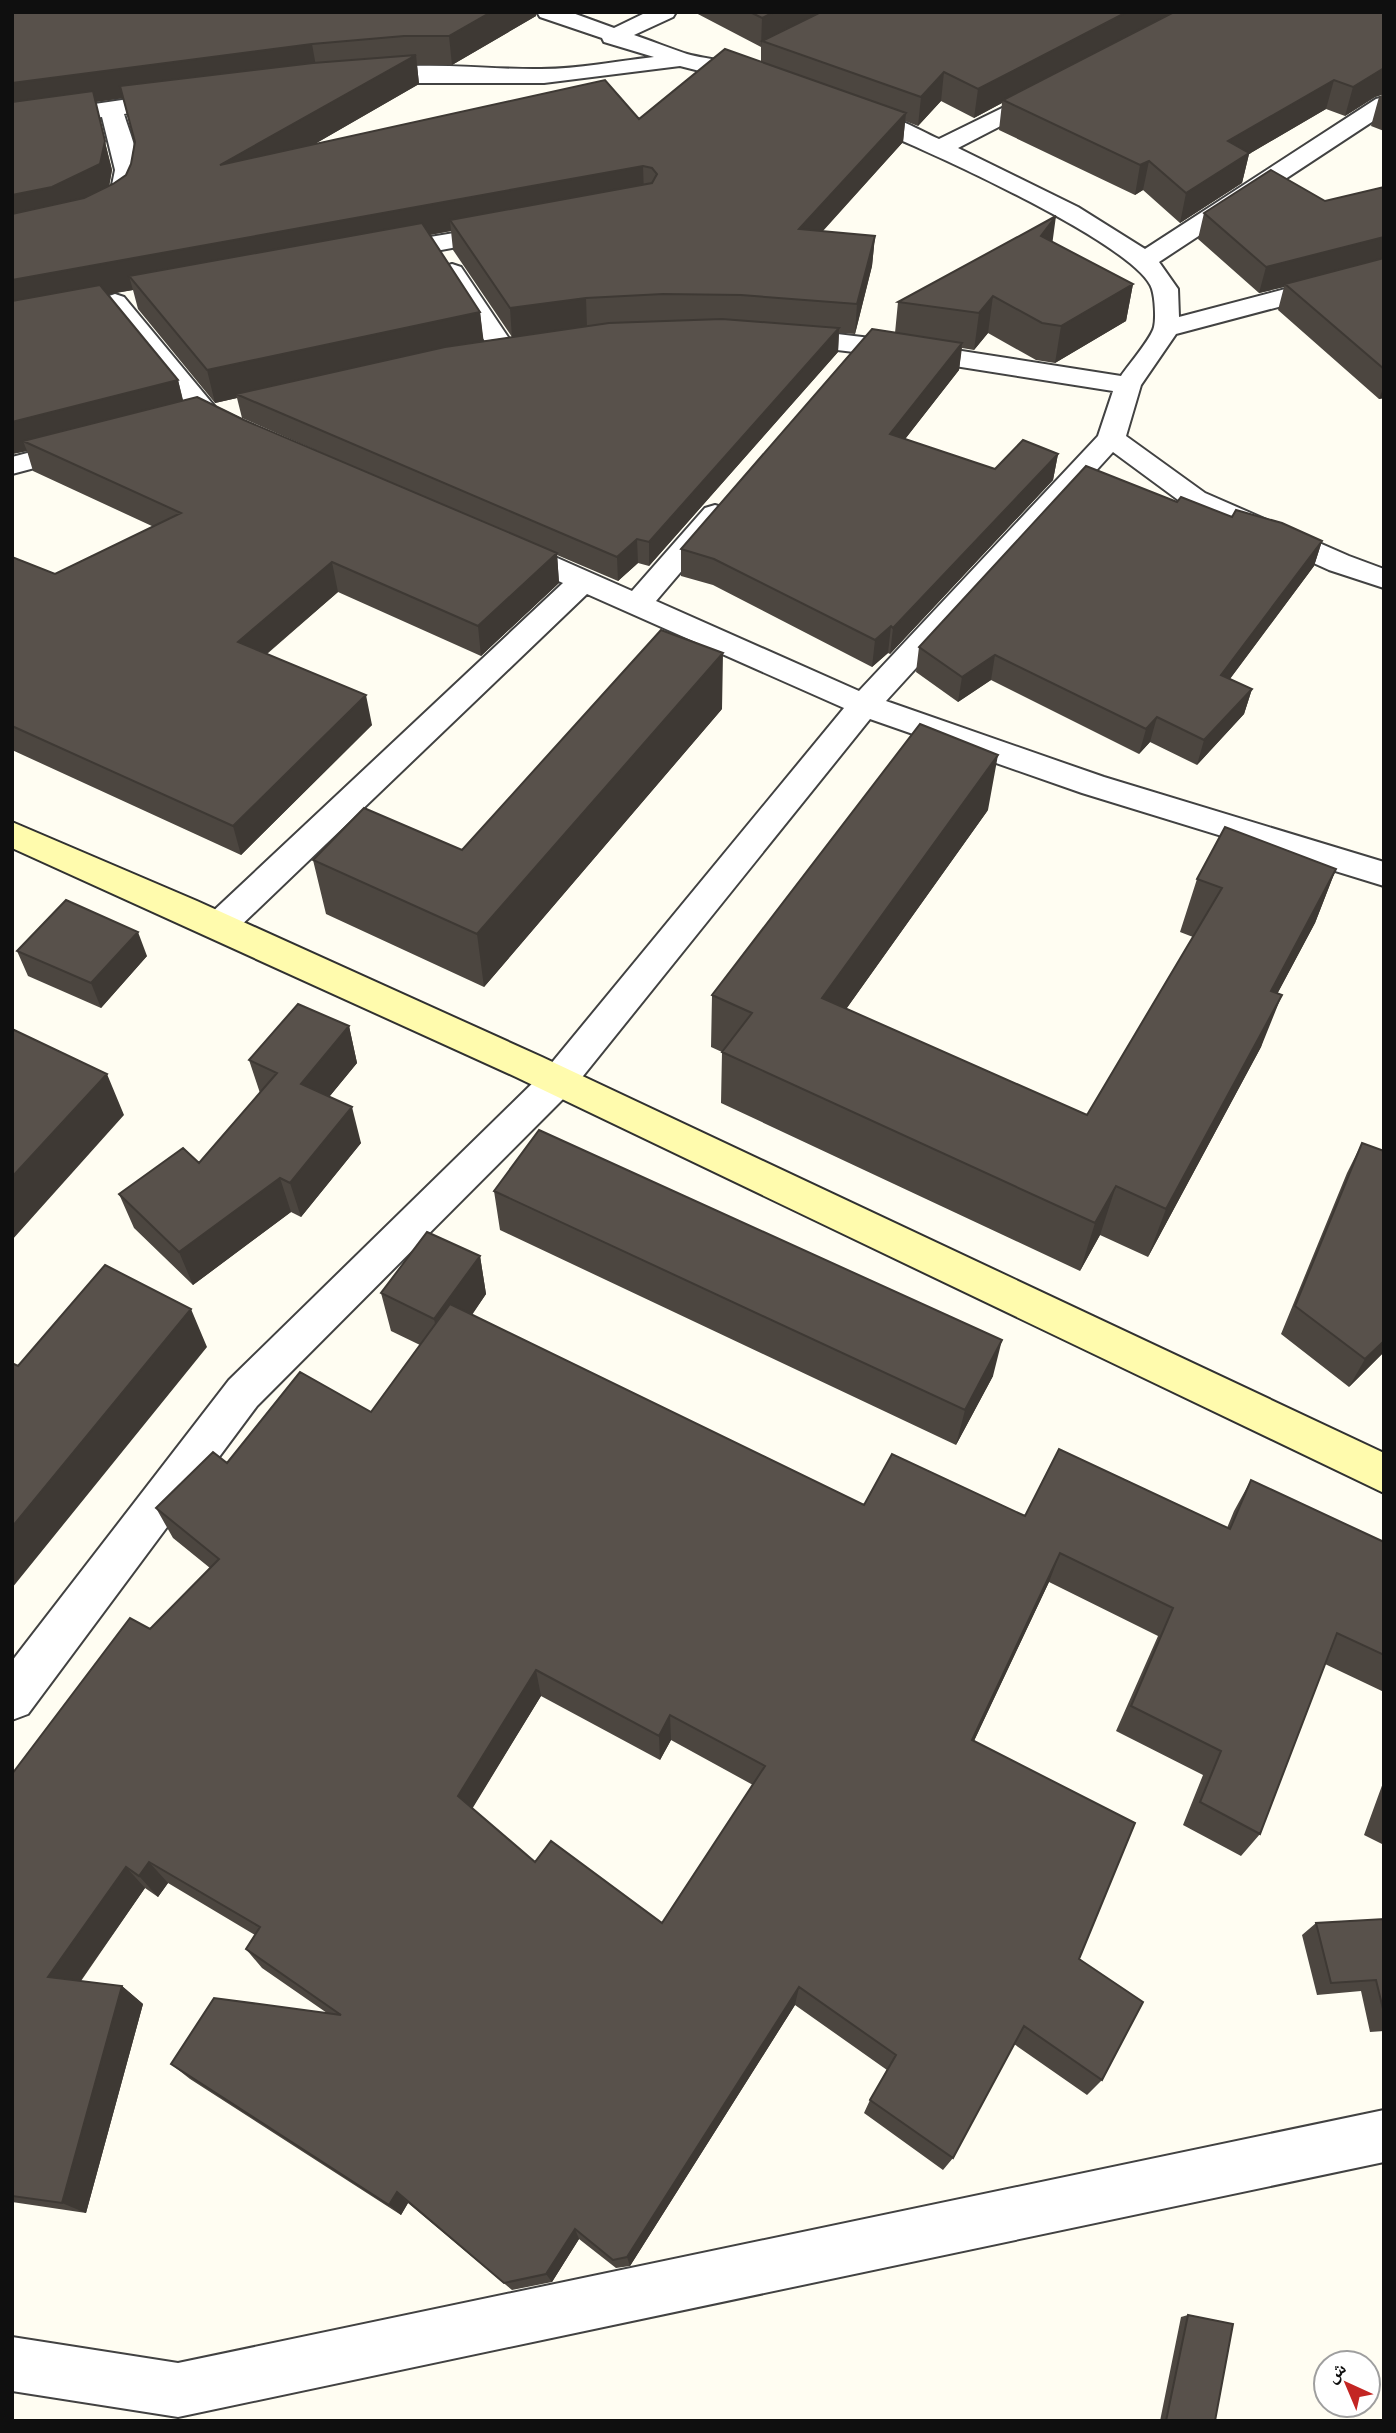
<svg xmlns="http://www.w3.org/2000/svg" width="1396" height="2433" viewBox="0 0 1396 2433" font-family="'Playfair Display','Noto Naskh Arabic',serif">
  <style>
    .lines { fill: none; stroke-linecap: round; stroke-linejoin: round }
    .street-casing { stroke: #424242; stroke-width: 4 }
    .secondary-casing { stroke: #313131; stroke-width: 4 }
    .street { fill: #fff; fill-rule: evenodd }
    .secondary { fill: #fffbad; fill-rule: evenodd }
    .wall { fill: #4c4640; fill-rule: evenodd }
    .shaded-wall { fill: #3e3934 }
    .building { fill: #58514b; stroke: #3e3934; stroke-width: 2; fill-rule: evenodd }
  </style>
  <rect width="100%" height="100%" fill="#fffdf2"/>
  <g class="lines">
    <g class="street-casing">
      <path id="street" d="M537,12h33l44,16 33,-16h29l-3,5 -39,18c18,6 35,13 53,19 19,6 69,8 79,24l-3,5 -8,2 -75,-19 -136,17h-187l-3,-5 3,-5c59,-14 124,-3 184,-4 38,0 76,-8 113,-12l-50,-15 -2,-4 -62,-21z
        M1047,86l8,2 3,5 -3,5 -97,50 120,59 67,42 231,-150 8,-2v17l-225,148 19,27 1,28 205,-54v16l-208,55 -35,51 -15,51 79,57 144,63 35,13v19l-55,-18 -144,-65 -72,-53 -227,249 218,76 280,85v24l-302,-93 -212,-74 -299,372 -314,315 -229,308 -16,6v-59l217,-281 316,-309 299,-363 -257,-114 -354,339 -12,4 -12,-4 -5,-9 5,-9 354,-332 -62,-27 -5,-7 5,-7 10,-2 10,2 111,49 73,-83 10,-3 10,3 4,6 -4,6 -69,81 203,90 239,-255 15,-45 -209,-33 -117,-14 -9,-2 -4,-6 4,-6 9,-2 117,14 217,34c8,-12 30,-37 33,-49 2,-8 1,-29 -2,-38 -14,-46 -253,-152 -305,-171l-4,-5 4,-5c23,-6 70,21 92,31z
        M177,92l8,2 3,5 -3,5 -61,10c5,17 15,40 15,58 -1,8 -2,25 -9,31 -26,26 -83,35 -118,40v-15l49,-9 49,-24 5,-25 -13,-53 -90,13v-14z
        M502,225l9,2 3,5 -3,5 -129,24 -9,-3 -4,-5 4,-5 9,-3z
        M452,264l9,3 55,82 -4,6 -9,2 -9,-2 -4,-6 -51,-77 4,-5z
        M115,294l9,3 92,111 29,14 4,6 -4,6 -10,2 -10,-2 -29,-14 -94,-118 4,-5z
        M81,439l10,2 4,6 -4,6 -79,21v-17z
        M1384,2110v52l-1206,255 -166,-26v-54l166,26z"/>
    </g>
    <g class="secondary-casing">
      <path id="secondary" d="M12,822l185,79 345,156 842,396v40l-868,-416 -504,-229z"/>
    </g>
    <use href="#street" class="street"/>
    <use href="#secondary" class="secondary"/>
  </g>
  <path class="wall" d="M12,12l524,4 -84,49h-35l2,19 -106,61 326,-26 122,-57v-15l-67,-35h690v119l-13,-5 8,-29 3,-2 -7,2 -30,19 -19,-7 -77,45 -7,29 -62,40 -37,-33 -8,5 -136,-65 3,-27 -28,15 -33,-17 -23,25 -13,-5 -2,21 -80,89 52,5 -3,30 -17,68 -16,-1 -1,19 -189,214 -11,-3 -20,18 -61,-26 2,28 -78,73 -143,-64 -71,62 105,71 -131,130 -229,-105v-193l43,17 99,-47 -121,-56 -6,-20 -15,3zM123,98l11,45 -3,21 -5,11 -17,11 3,-16 -17,-68zM451,231l2,19 59,87 -29,4 -3,-29 -51,-77zM133,290l5,19 77,94 22,-5 5,20 133,58 -131,-56 -61,-20 -5,-20 -71,-86z
    M1384,187v211l-5,1 -101,-89 6,-23 -25,6 -61,-54 6,-26 121,-12z
    M1052,242l81,42 -7,37 -71,42 -19,-3 -48,-27 -14,17 -12,-2 -3,22 -54,69 90,30 63,-15 -5,26 -163,174 -2,-1 -16,14 -159,-82 -32,-9v-27l214,-216 3,-31z
    M1177,502l145,39 -8,25 -84,113 22,10 -8,25 -47,51 -47,-23 -11,12 -148,-74 -33,22 -42,-30 3,-25z
    M722,709l-238,278 -158,-73 -13,-54 149,-10z
    M988,810l-142,199 241,106 106,-178 -13,-5 17,-53 139,-10 -21,54 -38,71 -16,53 -113,210 -48,-22 -20,36 -359,-168 1,-51 -11,-5 1,-52z
    M17,951l130,5 -46,52 -73,-32z
    M349,1026l8,37 -28,34 32,46 -60,74 -10,-5 -98,73 -59,-57 -15,-34 80,-31 61,-70 -11,-33z
    M1362,1143l22,209 -35,35 -68,-53 66,-161z
    M494,1191l499,185 -37,69 -456,-215z
    M480,1256l6,38 -14,21 392,190 161,11 202,12 7,-17 17,-31 133,62v150l-59,-28 -65,170 -19,22 -58,-31 20,-50 -87,-44 42,-95 -109,-54 -75,159 105,218 23,121 -15,15 -73,-51 -61,114 -10,12 -79,-57 6,-13 17,-30 -92,-65 -165,261 -14,2 -37,-29 -27,43 -40,8 -104,-87 -7,12 -211,-136 -19,-15 156,-51 -65,-45 -16,-19 9,-14 -87,-52 -10,14 -13,-9 -64,93 41,5 21,18 -57,209 -74,-11v-428l138,-145 60,-61 -37,-30 -17,-30 71,-45 144,-51 49,-67 -29,-14 -10,-38zM541,1696l119,64 11,-20 82,45 -91,138 -127,-61 -63,-54z
    M1384,1780v65l-20,-10z
    M1384,1919v112l-14,1 -9,-41 -44,4 -15,-60 14,-12z
    M1188,2315l27,106h-55l21,-104z"/>
  <path class="shaded-wall" d="M491,12h45v4l-84,49 -3,-29z
    M774,12h57l-69,29 -1,6 1,-29z
    M1127,12h50l-174,88 -1,3 -28,15 4,-29z
    M312,44l5,28 -222,30 17,68 -4,23 -96,33v-143z
    M416,55l3,29 -193,111 -6,-30z
    M1384,68l-1,26 -8,3 -30,19 8,-29z
    M944,72l-3,29 -23,25 3,-29z
    M1334,80l-8,29 -77,45 -7,29 -62,40 6,-30 42,-52z
    M906,113l-3,29 -105,116 1,-29z
    M1149,161l-6,29 -8,5 5,-30z
    M643,166l1,29 -194,25 1,11 -311,57 -11,-12 4,14 -121,22v-32z
    M1056,216l-5,37 -10,-17z
    M875,236l-3,30 -17,68 2,-30z
    M1384,237v24l-99,23 -1,3 -25,6 7,-26z
    M1133,284l-7,37 -71,42 6,-37z
    M993,296l-5,37 -14,17 5,-37z
    M586,298l1,30 -75,10 -2,-30z
    M480,312l4,32 -248,50 1,4 -22,5 -8,-33z
    M839,328l-1,24 -189,214v-24z
    M962,343l-3,27 -71,91 2,-27z
    M178,380l7,30 -162,31 4,10 -15,3v-32z
    M1384,386v12l-5,1z
    M1058,454l-5,26 -163,174 3,-26z
    M637,539l1,24 -20,18 -1,-24z
    M1322,541l-8,25 -100,134 7,-25z
    M557,553l2,30 -78,73 -3,-30z
    M332,562l6,30 -92,79 -8,-29z
    M891,626l-3,27 -16,14 3,-27z
    M723,653l-1,56 -238,278 -7,-53z
    M995,655l-4,25 -33,22 4,-25z
    M1252,689l-8,25 -47,51 7,-25z
    M366,695l6,30 -131,130 -8,-29z
    M1157,717l-7,25 -11,12 7,-25z
    M998,755l-10,55 -171,240 5,-52z
    M1336,869l-21,54 -64,120 20,-52z
    M138,932l9,24 -46,52 -10,-25z
    M1282,995l-21,52 -113,210 18,-48z
    M349,1026l8,37 -46,56 -10,-35z
    M107,1074l17,41 -112,125v-63z
    M352,1107l9,36 -60,74 -11,-34z
    M280,1178l11,34 -98,73 -14,-33z
    M1116,1186l-16,49 -20,36 15,-48z
    M480,1256l6,38 -43,62 -9,-37z
    M191,1309l16,38 -195,241v-61z
    M1002,1340l-9,36 -37,69 9,-35z
    M1384,1341v11l-35,35 16,-28z
    M1060,1553l-11,29 -86,182 9,-24z
    M536,1670l5,26 -75,123 -8,-23z
    M670,1715l1,25 -11,20 -1,-24z
    M149,1862l19,21 -10,14 -19,-21z
    M126,1867l19,21 -74,106 -23,-17z
    M122,1986l21,18 -57,209 -24,-10z
    M799,1987l-4,18 -165,261 -3,-9z
    M397,2192l11,11 -7,12 -12,-10z
    M575,2229l4,10 -27,43 -6,-8z"/>
  <path class="building" d="M12,12h479l-42,24h-45l-92,8 -300,39z
    M750,12h24l-12,6z
    M821,12h306l-149,77 -34,-17 -23,25 -159,-56z
    M1174,12h210v56l-31,19 -19,-7 -106,61 21,12 -63,40 -37,-32 -9,4 -137,-65z
    M725,49l181,64 -107,116 76,7 -18,68 -116,-9 -78,-1 -77,4 -76,10 -60,-88 202,-37 5,-9 -5,-6 -9,-2 -631,114v-66l72,-16 29,-14 13,-9 5,-11 4,-22 -15,-56 193,-23 103,-8 -196,110 385,-85 34,39z
    M93,91l12,50 -5,23 -48,23 -40,8v-93z
    M1271,170l54,31 59,-14v50l-118,30 -62,-54z
    M1056,216l-15,20 92,48 -72,42 -19,-3 -49,-27 -14,17 -81,-11z
    M422,223l58,89 -273,58 -78,-94z
    M1384,258v111l-99,-85z
    M100,285l78,95 -166,42v-121z
    M722,319l117,9 -190,214 -12,-3 -20,18 -381,-163 209,-47 164,-24z
    M872,329l90,14 -72,91 105,35 28,-29 35,14 -165,174 -2,-2 -16,14 -161,-81 -33,-10z
    M197,397l47,23 313,133 -79,73 -146,-64 -94,80 128,53 -133,131 -221,-100v-169l43,17 126,-61 -158,-72z
    M1086,466l91,36 4,-5 51,20 4,-7 46,13 40,18 -101,134 31,14 -48,51 -47,-23 -11,12 -151,-74 -33,22 -43,-30z
    M661,630l62,23 -246,281 -164,-74 51,-52 98,42z
    M920,724l78,31 -176,243 265,117 135,-227 -25,-9 28,-52 111,42 -65,122 11,4 -116,214 -50,-23 -21,37 -373,-171 30,-39 -40,-18z
    M66,900l72,32 -47,51 -74,-32z
    M298,1004l51,22 -48,58 51,23 -62,76 -10,-5 -101,74 -60,-58 64,-46 16,15 78,-90 -28,-13z
    M12,1029l95,45 -95,103z
    M539,1130l463,210 -37,70 -471,-219z
    M1362,1143l22,8v190l-19,18 -70,-53z
    M427,1232l53,24 -46,63 -53,-26z
    M105,1265l86,44 -179,218v-164l6,3z
    M450,1304l414,201 28,-51 133,62 34,-67 171,80 21,-49 133,62v113l-47,-22 -77,201 -60,-32 21,-51 -90,-45 42,-98 -113,-55 -88,187 163,83 -56,136 64,43 -41,78 -78,-54 -71,132 -83,-58 26,-45 -97,-68 -172,270 -14,3 -38,-31 -29,45 -42,9 -107,-91 -8,13 -218,-141 43,-66 127,17 -95,-66 14,-22 -111,-65 -10,14 -13,-9 -78,110 74,9 -60,217 -50,-7v-422l118,-156 20,11 69,-70 -63,-51 57,-56 14,11 73,-91 71,40zM536,1670l123,66 11,-21 95,51 -103,157 -111,-82 -16,21 -77,-66z
    M1384,1919v94l-8,-33 -45,3 -15,-60z
    M1188,2315l45,9 -18,97h-49z"/>
  <rect width="1396" height="2433" fill="none" stroke="#0f0f0f" stroke-width="28"/>
  <g transform="translate(1347 2384) rotate(316)"><circle r="33" fill="#ffffff" stroke="#9f9f9f" stroke-width="2"/>
  <path d="M0-5L12 26L0 18L-12 26Z" fill="#c32623"/>
  <text y="-10" font-size="19" font-weight="bold" text-anchor="middle" fill="#0f0f0f">ش</text>
  </g>
</svg>
